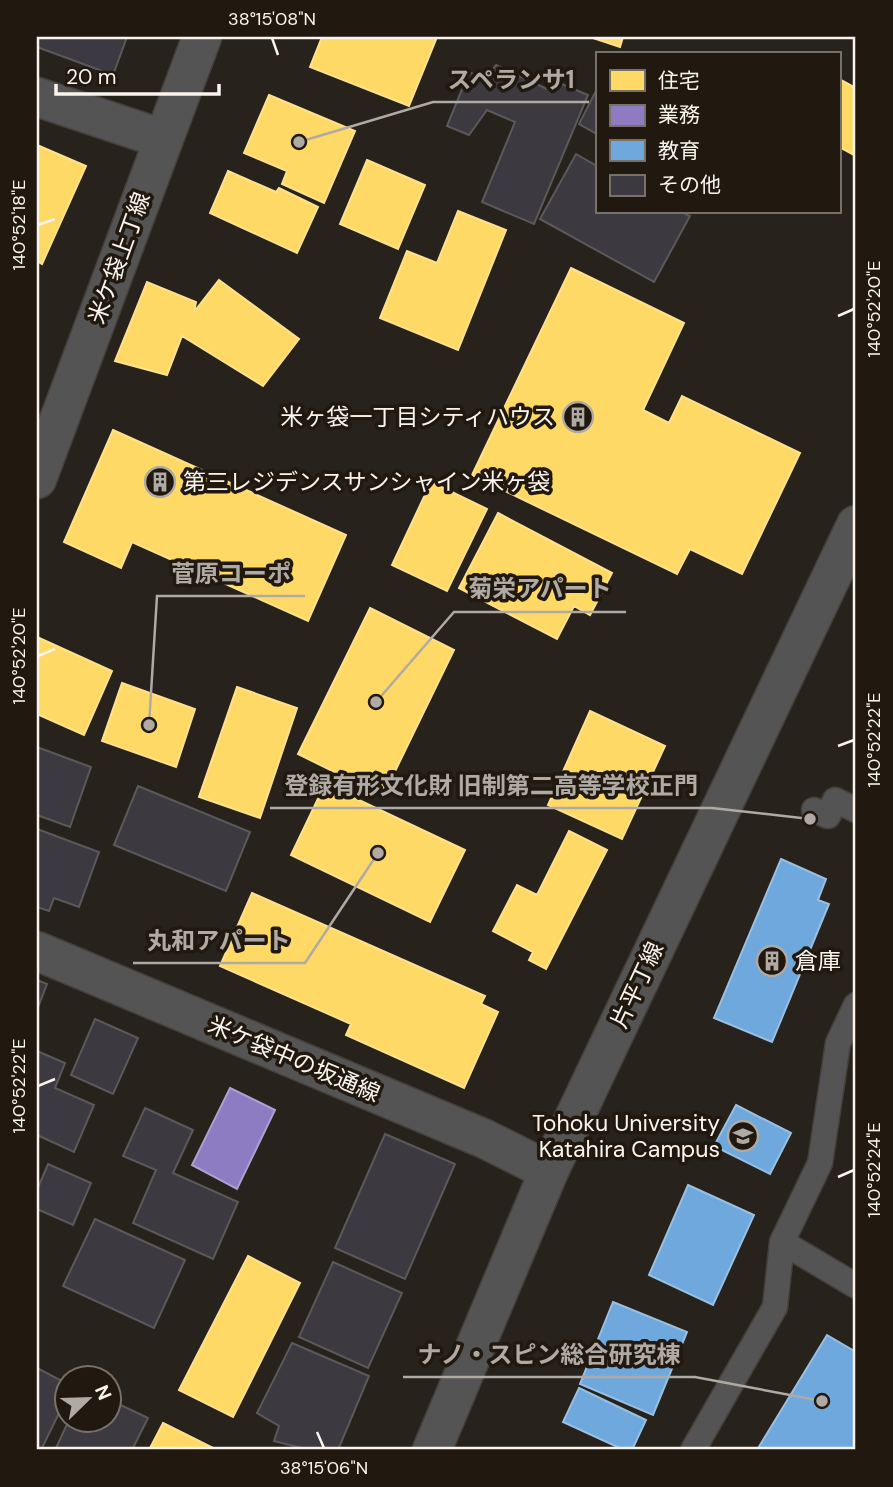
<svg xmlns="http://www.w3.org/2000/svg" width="893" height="1487" viewBox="0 0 893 1487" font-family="'DM Sans','Noto Sans JP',sans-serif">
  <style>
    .homes { fill: #ffd966; stroke: #fee18e; stroke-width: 2 }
    .offices { fill: #8e7cc3; stroke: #aea0d0; stroke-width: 2 }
    .schools { fill: #6fa8dc; stroke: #99bfe1; stroke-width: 2 }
    .building { fill: #3c3940; stroke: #5b5959; stroke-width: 2 }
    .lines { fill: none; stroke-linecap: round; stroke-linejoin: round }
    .service-casing { stroke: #443f3a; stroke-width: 27 }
    .minor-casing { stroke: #443f3a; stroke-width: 41 }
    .tertiary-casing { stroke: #443f3a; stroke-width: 41 }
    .service { stroke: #555454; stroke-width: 24 }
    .minor { stroke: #555454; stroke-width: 38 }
    .tertiary { stroke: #555454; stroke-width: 38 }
    .ticks { fill: none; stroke: #faf4ed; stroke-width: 2.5 }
    .labels { text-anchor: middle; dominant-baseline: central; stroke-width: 7; stroke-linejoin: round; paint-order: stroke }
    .street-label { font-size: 23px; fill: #faf4ed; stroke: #21190f }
    .poi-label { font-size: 23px; fill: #faf4ed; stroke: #21190f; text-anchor: end }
    .leader { fill: none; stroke: #b0aaa4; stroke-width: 2.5 }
    .callout-dot { fill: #b0aaa4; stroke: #21190f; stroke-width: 2.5 }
    .callout-label { font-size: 24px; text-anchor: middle; font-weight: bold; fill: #b0aaa4; stroke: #21190f; stroke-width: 7; stroke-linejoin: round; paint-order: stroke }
    .neatline { fill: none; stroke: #faf4ed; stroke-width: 2.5 }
    .ticks-label { font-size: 18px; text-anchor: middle; fill: #faf4ed }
  </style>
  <rect width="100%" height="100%" fill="#27221c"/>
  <path class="homes" d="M322,37h115l-28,69 -99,-39z
    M590,37h33l-3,10z
    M839,79l17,9v68l-17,-9z
    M269,95l86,36 -31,72 -42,-19 5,-13 -43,-18z
    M37,145l49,21 -44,98 -5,-3z
    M367,160l58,25 -27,64 -58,-25z
    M228,171l48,21 3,-4 39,19 -21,46 -87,-40z
    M458,211l48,19 -48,120 -78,-32 27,-67 30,12z
    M571,268l113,55 -41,87 26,13 13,-27 118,57 -58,121 -52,-25 -13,25 -205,-99z
    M219,280l80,59 -36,47 -81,-50 -15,39 -52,-14 32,-79 49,20 -2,10z
    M113,430l233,105 -38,86 -176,-79 -11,26 -57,-26z
    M431,482l56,27 -40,82 -55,-26z
    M498,513l114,60 -22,42 -16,-9 -17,33 -98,-51z
    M370,608l84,42 -71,146 -85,-42z
    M37,637l75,34 -28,64 -47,-21z
    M122,683l73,26 -19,58 -74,-26z
    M237,687l60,21 -37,110 -61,-21z
    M590,711l75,35 -43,93 -74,-34z
    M325,784l140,66 -35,72 -139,-67z
    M569,831l38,19 -61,119 -17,-9 4,-8 -40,-21 24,-46 20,10z
    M252,893l233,103 -4,8 17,8 -34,76 -118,-53 5,-11 -131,-58z
    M248,1256l52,27 -67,134 -54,-27z
    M163,1423l54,27h-68z"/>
  <path class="offices" d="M230,1088l45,22 -38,79 -45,-24z"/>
  <path class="schools" d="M781,859l45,20 -8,21 11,4 -57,138 -58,-24z
    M736,1105l55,28 -21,41 -56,-28z
    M688,1185l66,30 -41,90 -64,-30z
    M613,1302l74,30 -34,83 -73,-31z
    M827,1335l29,17v98h-99z
    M579,1388l67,32 -14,30h-8l-61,-28z"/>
  <path class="building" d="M37,37h90l-14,38 -76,-28z
    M496,65l51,24 10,-7 31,13 -54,129 -52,-22 33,-80 -28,-12 -18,25 -22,-9 22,-54 16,7z
    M597,89v45l-18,-10z
    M576,154l21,12v46h84l9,4 -36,66 -114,-63z
    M37,747l54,20 -21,60 -33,-12z
    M138,786l112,46 -24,59 -112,-46z
    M37,829l62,23 -20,55 -25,-9 -5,13 -12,-4z
    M37,980l10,4 -10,26z
    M95,1019l43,19 -25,56 -42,-19z
    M37,1051l28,12 -10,25 39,17 -20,47 -37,-17z
    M145,1108l48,22 -20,43 65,29 -25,57 -80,-36 23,-53 -33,-14z
    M385,1134l70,30 -50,115 -70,-31z
    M48,1164l43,19 -18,42 -36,-16v-19z
    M95,1219l90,41 -31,68 -91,-42z
    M333,1262l69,31 -34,75 -69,-31z
    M292,1343l77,33 -31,74h-28l-36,-9 5,-15 -22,-13z
    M37,1368l29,15v16l-25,51h-4z
    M108,1399l40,19 -16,32h-77l14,-30h39z"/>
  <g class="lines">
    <g class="service-casing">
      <path id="service" d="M814,810l14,6 7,-16 21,10
        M782,1242l74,44
        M693,1450l82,-143 7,-65 38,-79 18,-120 18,-38"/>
    </g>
    <g class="minor-casing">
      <path id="minor" d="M37,97l126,42
        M37,479l165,-442
        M37,951l448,188 64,32"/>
    </g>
    <g class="tertiary-casing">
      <path id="tertiary" d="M432,1450l117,-279 307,-646"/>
    </g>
    <use href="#service" class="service"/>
    <use href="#minor" class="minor"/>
    <use href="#tertiary" class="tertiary"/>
  </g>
  <path class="ticks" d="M272,38l6,17M38,225l17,-6M838,316l16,-7M38,656l17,-7M838,746l16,-6M38,1086l17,-7M838,1177l16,-7M317,1432l7,16"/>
  <defs>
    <g id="building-ring" transform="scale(1.575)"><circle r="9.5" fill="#21190f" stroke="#b0aaa4" stroke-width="1.5"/><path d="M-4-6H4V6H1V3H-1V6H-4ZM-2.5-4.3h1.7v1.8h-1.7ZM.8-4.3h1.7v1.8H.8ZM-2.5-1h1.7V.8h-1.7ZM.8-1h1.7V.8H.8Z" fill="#b0aaa4"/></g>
    <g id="university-ring" transform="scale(1.575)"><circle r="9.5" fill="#21190f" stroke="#b0aaa4" stroke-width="1.5"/><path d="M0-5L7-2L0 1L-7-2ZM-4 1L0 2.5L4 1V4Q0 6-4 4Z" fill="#b0aaa4"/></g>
  </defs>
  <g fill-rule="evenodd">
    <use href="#building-ring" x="578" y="417"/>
    <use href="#building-ring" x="160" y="482"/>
    <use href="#building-ring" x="772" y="961"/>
    <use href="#university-ring" x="743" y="1136"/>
  </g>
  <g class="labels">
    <g class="street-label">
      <text transform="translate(119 258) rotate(-70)">米ケ袋上丁線</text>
      <text transform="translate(637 985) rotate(-65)">片平丁線</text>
      <text transform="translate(294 1059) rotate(23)">米ケ袋中の坂通線</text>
    </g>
    <g class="poi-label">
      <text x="555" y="417">米ヶ袋一丁目シティハウス</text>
      <text x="183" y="482" text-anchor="start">第三レジデンスサンシャイン米ヶ袋</text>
      <text x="795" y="961" text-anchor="start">倉庫</text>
      <text x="720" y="1123">Tohoku University<tspan x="720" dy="26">Katahira Campus</tspan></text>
    </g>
  </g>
  <path class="leader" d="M299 142L433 102H589M149 725L157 596H305M376 702L454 612H626M810 819L712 808H270M378 853L305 963H133M822 1401L695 1377H403"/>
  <g class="callout-dot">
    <circle cx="299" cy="142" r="7"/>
    <circle cx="149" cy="725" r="7"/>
    <circle cx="376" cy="702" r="7"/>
    <circle cx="810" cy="819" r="7"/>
    <circle cx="378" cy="853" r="7"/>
    <circle cx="822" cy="1401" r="7"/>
  </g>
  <g class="callout-label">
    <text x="511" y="88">スペランサ1</text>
    <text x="231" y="582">菅原コーポ</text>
    <text x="540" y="597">菊栄アパート</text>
    <text x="491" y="794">登録有形文化財 旧制第二高等学校正門</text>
    <text x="219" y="949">丸和アパート</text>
    <text x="549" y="1363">ナノ・スピン総合研究棟</text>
  </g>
  <rect width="893" height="1487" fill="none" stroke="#21190f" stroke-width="77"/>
  <rect x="596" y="52" width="245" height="161" fill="#21190f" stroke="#787168" stroke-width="2"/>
  <rect x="610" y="70" width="35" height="21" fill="#ffd966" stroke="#787168" stroke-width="2"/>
  <text x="658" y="88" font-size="21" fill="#faf4ed">住宅</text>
  <rect x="610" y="105" width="35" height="21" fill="#8e7cc3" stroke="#787168" stroke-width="2"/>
  <text x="658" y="122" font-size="21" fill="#faf4ed">業務</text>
  <rect x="610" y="140" width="35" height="21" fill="#6fa8dc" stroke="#787168" stroke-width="2"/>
  <text x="658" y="158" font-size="21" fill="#faf4ed">教育</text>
  <rect x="610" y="175" width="35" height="21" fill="#3c3940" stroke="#787168" stroke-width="2"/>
  <text x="658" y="192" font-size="21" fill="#faf4ed">その他</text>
  <g transform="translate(88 1399) rotate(67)"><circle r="33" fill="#21190f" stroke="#787168" stroke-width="2"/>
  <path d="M0-5L12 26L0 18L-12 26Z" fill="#b0aaa4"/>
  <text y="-10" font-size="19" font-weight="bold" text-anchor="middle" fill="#faf4ed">N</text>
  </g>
  <path d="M56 84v10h163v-10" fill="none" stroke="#faf4ed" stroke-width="3.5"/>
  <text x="66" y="84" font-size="21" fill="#faf4ed" stroke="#21190f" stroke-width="5" paint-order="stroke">20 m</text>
  <rect x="38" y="38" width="816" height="1410" class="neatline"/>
  <g class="ticks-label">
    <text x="272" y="25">38°15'08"N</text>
    <text transform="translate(19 225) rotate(-90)" y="6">140°52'18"E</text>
    <text transform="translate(874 309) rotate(-90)" y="6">140°52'20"E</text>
    <text transform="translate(19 656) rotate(-90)" y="6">140°52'20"E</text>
    <text transform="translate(874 740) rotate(-90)" y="6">140°52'22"E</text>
    <text transform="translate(19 1086) rotate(-90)" y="6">140°52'22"E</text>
    <text transform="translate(874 1170) rotate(-90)" y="6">140°52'24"E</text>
    <text x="324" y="1474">38°15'06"N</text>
  </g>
</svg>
